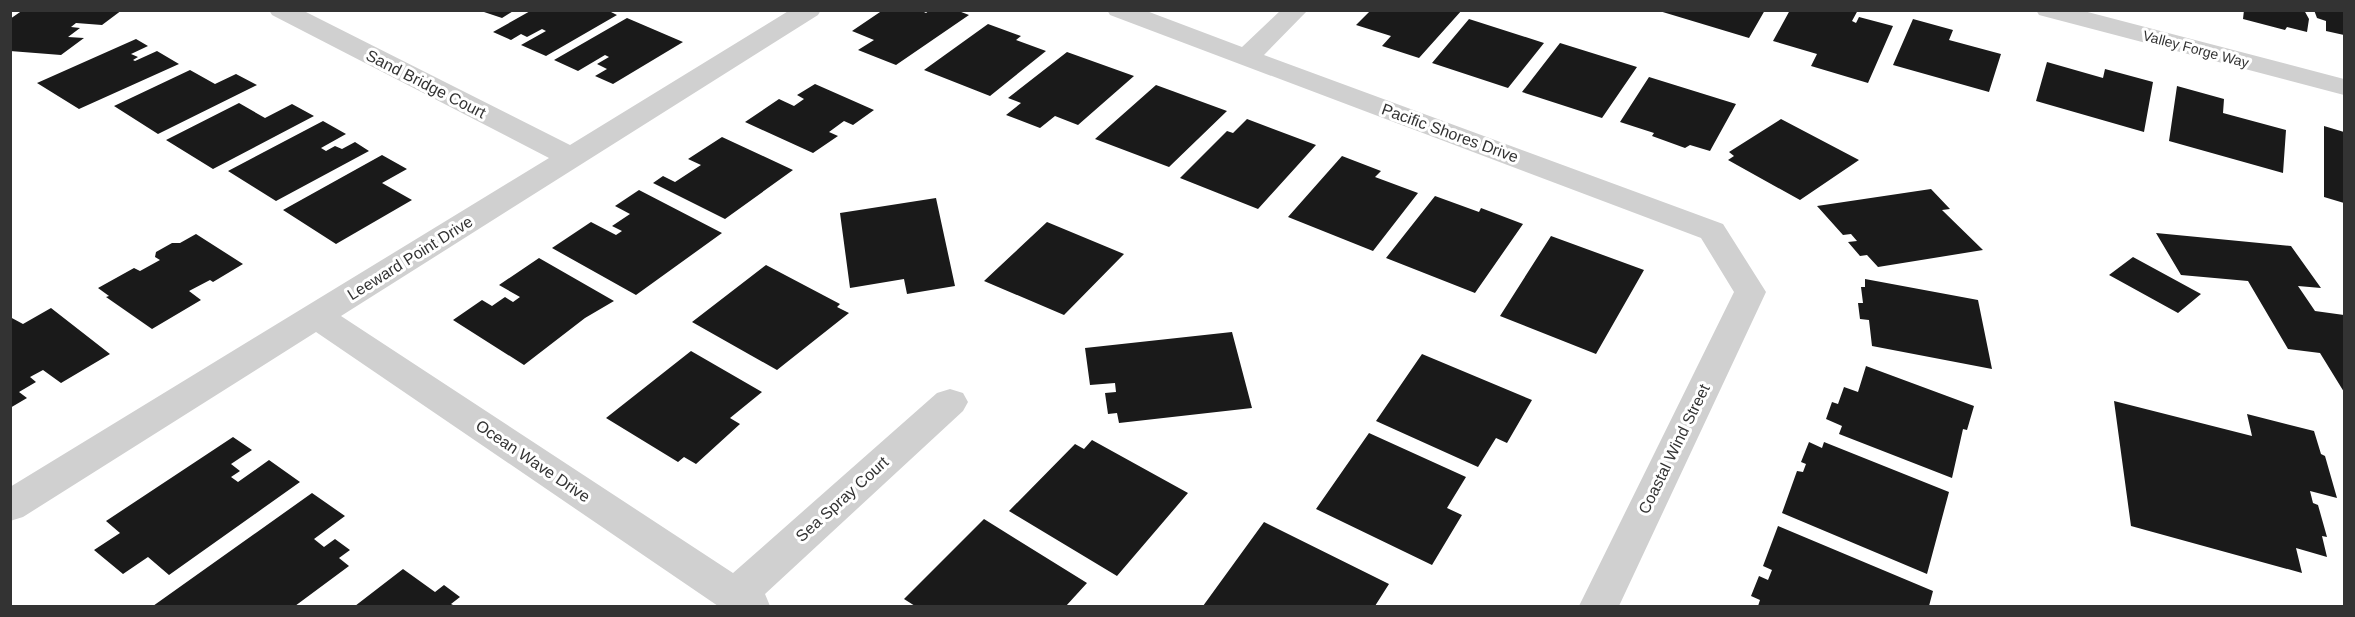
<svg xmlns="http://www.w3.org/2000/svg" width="2355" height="617" viewBox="0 0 2355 617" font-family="Arial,sans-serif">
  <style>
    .building { fill: #1a1a1a }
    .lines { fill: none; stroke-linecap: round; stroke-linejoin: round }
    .minor { fill: #d0d0d0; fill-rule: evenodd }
    .labels { text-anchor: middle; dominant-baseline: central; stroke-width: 6; stroke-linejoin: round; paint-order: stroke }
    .far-street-label { font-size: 14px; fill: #333; stroke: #fff }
    .street-label { font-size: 16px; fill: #333; stroke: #fff }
  </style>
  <rect width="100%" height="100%" fill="#fff"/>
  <path class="building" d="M23,10h99l-20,15 -26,-2 -5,4 9,1 -12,9 16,1 -23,17 -51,-4v-32z
    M478,10h37l-13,8z
    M532,10h75l10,5 -71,41 -25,-11 25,-14 -4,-2 -15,8 -6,-3 -10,6 -18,-8z
    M883,10h37l6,3 4,-3h26l13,5 -73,50 -38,-15 16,-10 -22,-9z
    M1371,10h91l-43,48 -37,-12 9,-10 -35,-11z
    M1656,10h109l-16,28z
    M1790,10h68l-6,11 4,2 3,-6 34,9 -25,57 -57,-17 6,-12 -44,-13z
    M2244,10h60l5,9 -2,13 -20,-5 -2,3 -42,-11z
    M2314,10h30v25l-18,-4v-10l-9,-3z
    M627,18l56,24 -70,42 -18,-8 12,-7 -10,-5 12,-7 -4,-2 -27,16 -24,-11z
    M1469,19l75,24 -36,45 -76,-25z
    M1913,19l40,11 -4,10 52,14 -12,38 -96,-27z
    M988,24l33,12 -5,4 30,11 -56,45 -66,-26z
    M136,39l12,7 -17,8 7,3 -5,3 2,1 22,-10 22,13 -100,45 -42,-26z
    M1560,43l77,24 -35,51 -80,-26z
    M1067,52l67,24 -56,49 -23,-9 -15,12 -34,-13 15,-12 -13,-5z
    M2047,62l56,16 2,-9 48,13 -9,50 -108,-31z
    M190,70l25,14 21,-10 21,11 -99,49 -44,-28z
    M1649,77l87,27 -26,47 -20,-6 -5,3 -33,-12 2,-3 -34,-11z
    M815,84l59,26 -21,15 -9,-4 -15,11 9,4 -25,17 -68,-31 34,-23 15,7 10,-7 -7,-4z
    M1156,85l71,26 -58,56 -74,-28z
    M2177,86l47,13 -1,14 63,17 -3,43 -114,-32z
    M239,103l26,15 27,-14 22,12 -101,53 -47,-29z
    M1247,119l69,26 -58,64 -78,-31 47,-47 6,2z
    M1781,119l78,41 -59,40 -72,-40 6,-4 -5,-4z
    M323,121l23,13 -25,14 5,3 9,-5 7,3 13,-7 14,9 -93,50 -48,-30z
    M2324,126l20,6v71l-20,-6z
    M722,137l71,33 -68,49 -72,-36 10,-7 12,6 26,-17 -13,-6z
    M382,155l25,14 -25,14 30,17 -76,44 -53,-34z
    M1342,156l39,15 -6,6 43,16 -45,58 -85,-34z
    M1931,189l19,20 -8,1 41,40 -105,17 -11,-12 -7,1 -12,-14 9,-1 -6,-7 -8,1 -26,-29z
    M639,190l83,43 -86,62 -84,-47 39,-26 25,13 6,-4 -10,-5 18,-12 -15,-8z
    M1435,196l44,16 2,-4 42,16 -48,69 -89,-35z
    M936,198l19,88 -48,8 -3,-15 -54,9 -10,-75z
    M1047,222l77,32 -60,61 -80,-34z
    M2156,233l135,13 30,42 -23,-2 17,25 29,4v77l-24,-39 -32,-4 -40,-68 -67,-6z
    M196,234l47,30 -30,18 -3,-2 -21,11 12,9 -49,29 -46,-32 3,-1 -11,-8 36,-20 6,3 20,-11 -5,-3 1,-5 16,-9h8z
    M1551,236l93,34 -48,84 -96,-38z
    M2133,257l68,37 -23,19 -69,-38z
    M539,258l75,43 -29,17 -61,47 -71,-45 29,-20 10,6 13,-9 8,5 7,-5 -21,-12z
    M766,265l74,39 -3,3 12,6 -72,57 -85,-48z
    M1865,279l113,21 14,69 -120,-23 -3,-26 -9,-1 -2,-16h5l-2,-16h4z
    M51,308l59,46 -49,29 -18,-13 -13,7 6,5 -17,10 8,6 -17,10v-91l13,7z
    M1232,332l20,76 -133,15 -2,-10 -9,1 -3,-21 11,-1 -1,-9 -25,2 -5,-37z
    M691,351l71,41 -32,26 10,6 -44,40 -12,-7 -6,5 -72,-44z
    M1422,354l110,46 -25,43 -11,-5 -18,29 -102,-46z
    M1866,366l108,40 -7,24 -4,-1 -11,49 -113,-44 3,-8 -16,-7 6,-17 6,2 6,-17 14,5z
    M2114,401l138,35 -5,-22 67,17 7,23 4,2 12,42 -27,-7 3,12 5,2 9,32 -5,-1 5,21 -31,-9 6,25 -171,-47z
    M1369,433l97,44 -19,31 15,7 -30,50 -116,-56z
    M233,437l19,13 -21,14 9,7 -9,6 7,5 31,-22 31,22 -131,93 -21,-18 -25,17 -29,-24 26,-17 -14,-12z
    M1092,440l96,53 -71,83 -108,-65 66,-67 9,5z
    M1809,442l13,6 2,-6 125,50 -22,82 -145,-61 15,-42 6,1 3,-8 -5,-2z
    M312,493l33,23 -31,23 10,8 11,-8 15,11 -11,8 10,8 -54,40h-142z
    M984,519l103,64 -21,23h-151l-11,-7z
    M1264,522l125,62 -14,22h-172z
    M1778,526l155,65 -4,15h-171l2,-6 -9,-4 8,-20 9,4 4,-10 -9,-4z
    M403,569l32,23 9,-7 16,12 -9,7 4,2h-100z"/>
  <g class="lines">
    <path class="minor" d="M269,10h33l268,135 220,-135h31l-3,5 -477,301 392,257 204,-180 13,-4 13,4 5,9 -5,9 -198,183 5,12h-52l-402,-274 -293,185 -13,4v-34l539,-329 -277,-143z
      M1107,10h37l98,37 39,-37h27l-44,45 459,169 43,68 -147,314h-40l155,-314 -33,-54 -591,-223z
      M2036,10h44l264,69v16l-305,-80z"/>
  </g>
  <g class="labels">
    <g class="far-street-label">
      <text transform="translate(2196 49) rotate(15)">Valley Forge Way</text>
    </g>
    <g class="street-label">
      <text transform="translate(426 84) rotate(27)">Sand Bridge Court</text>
      <text transform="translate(1450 133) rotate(20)">Pacific Shores Drive</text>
      <text transform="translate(410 258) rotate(-32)">Leeward Point Drive</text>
      <text transform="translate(1674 449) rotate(-64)">Coastal Wind Street</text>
      <text transform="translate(533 461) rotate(34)">Ocean Wave Drive</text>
      <text transform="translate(842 499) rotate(-42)">Sea Spray Court</text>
    </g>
  </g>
  <rect width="2355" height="617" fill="none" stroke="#333333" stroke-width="24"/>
</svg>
